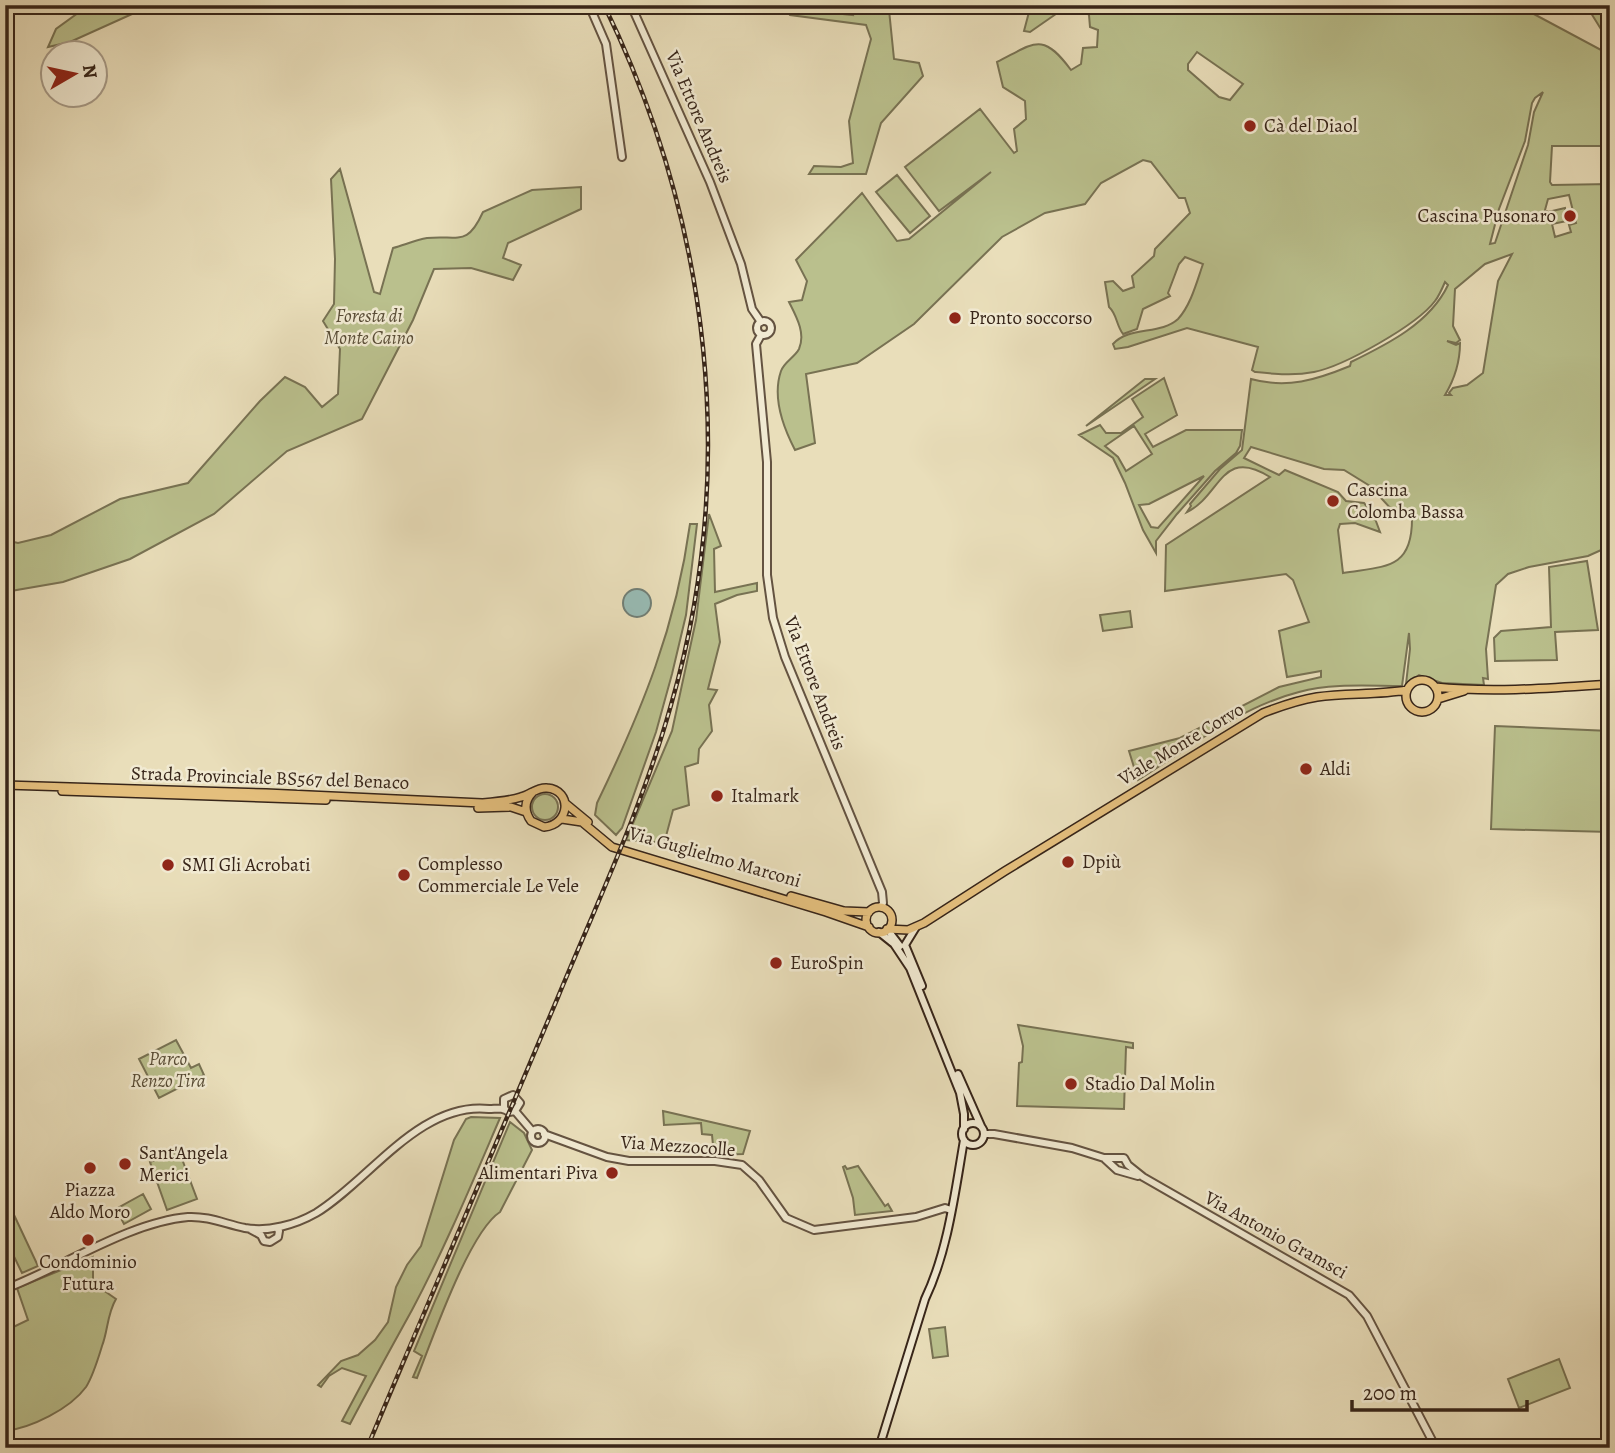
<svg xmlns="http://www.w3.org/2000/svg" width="1615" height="1453" viewBox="0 0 1615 1453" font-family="Alegreya,serif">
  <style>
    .green { fill: #bac08d; stroke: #787253; stroke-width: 2; fill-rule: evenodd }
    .water { fill: #98bbb4; stroke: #717f76; stroke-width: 2 }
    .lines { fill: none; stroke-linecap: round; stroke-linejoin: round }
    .tertiary-casing { stroke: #645341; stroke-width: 10 }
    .secondary-casing { stroke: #372519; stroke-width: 10 }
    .primary-casing { stroke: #372519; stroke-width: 10 }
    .tertiary { stroke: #f1ead2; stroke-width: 6 }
    .secondary { stroke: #f1ead2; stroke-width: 6 }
    .primary { stroke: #e4bf7d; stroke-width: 7 }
    .rail-casing { stroke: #372519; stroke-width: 4.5 }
    .rail { stroke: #f1ead2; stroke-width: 2; stroke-dasharray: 5; stroke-linecap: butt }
    .poi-dot { fill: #8f2418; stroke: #f1ead2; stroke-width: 2.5 }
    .labels { text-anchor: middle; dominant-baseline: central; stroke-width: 5; stroke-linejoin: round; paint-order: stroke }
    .street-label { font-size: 19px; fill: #372519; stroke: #f1ead2 }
    .poi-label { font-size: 19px; fill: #372519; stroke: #f1ead2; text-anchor: start }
    .park-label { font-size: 19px; font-style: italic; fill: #584c36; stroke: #f1ead2 }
  </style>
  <rect width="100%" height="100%" fill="#e9deba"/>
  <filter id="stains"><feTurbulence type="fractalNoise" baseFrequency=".00286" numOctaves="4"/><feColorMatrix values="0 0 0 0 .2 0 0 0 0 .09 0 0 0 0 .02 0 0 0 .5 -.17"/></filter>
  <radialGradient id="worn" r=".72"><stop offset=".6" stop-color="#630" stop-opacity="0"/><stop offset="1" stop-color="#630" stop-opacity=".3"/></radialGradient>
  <path class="green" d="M89,5h63l-82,37 -22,5 8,-18z
    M851,5l38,5 5,49 25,4 4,13 -42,47 -15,51h-57l5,-8 27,1 12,-4 -4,-42 22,-82 -5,-14 -76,-10 -5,-7 68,7z
    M1037,5h28l1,2 -36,25 -6,-1 5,-19z
    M1080,5h437l84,45 8,-8 -23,-37h17l7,11v130h-58l-2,36 2,3 58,-1v362l-22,10 -59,11 -21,7 -12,11 -10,64 2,30 -5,-1 1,7 -42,-2 -23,-8 -13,9 4,-35 -1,-16 -7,53c-34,0 -70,-3 -103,6 -59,15 -110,56 -161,88l-9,-29 51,-13 99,-51 42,-10v-6l-34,6 -8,-46 30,-9 -16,-42 -7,-6 -121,17 1,-46 104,-68c-49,-31 -49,19 -83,35l4,-6 -1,-2 30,-35 22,-19 9,-71c36,10 65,1 99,-13l1,-4c37,-18 79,-39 97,-77l-3,-3c-3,7 -6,14 -10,19 -18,24 -91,65 -121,71 -20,4 -39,2 -59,0l-3,-2 6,-23 -71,-19 -59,19 -13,2 -2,-5c16,-18 48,-9 65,-25 13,-14 19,-38 25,-55l-18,-7 -6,7 -11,29 2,3 -27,13 -6,20 -14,5c-7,-9 -6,-20 -14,-27l-4,-25 8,-1 10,10 11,-4 -2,-11 22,-20 1,-7 35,-36 -5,-15h-6l-28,-36 -8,-2 -42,23 -16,21 -40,9 -43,24 -88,87 -57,39 -51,11 9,69 -20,7c-12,-23 -23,-53 -14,-79 3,-9 14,-14 18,-22 7,-16 -3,-33 -10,-47l13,-2 5,-19 -11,-21 66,-67 35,48 12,-2 82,-67 -52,39 -34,-44 75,-58 34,44 3,-2 -3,-22 12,-10 -1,-18 -22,-14 -6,-25c38,-19 45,-31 74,8l10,-6 2,-16 14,-1 1,-17 -8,-3 -1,-12zM1197,52l46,32 -13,16 -11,-3 -31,-27v-6zM1543,92l-9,20 -6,33 -33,98 -5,1 9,-35 26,-68 7,-38 3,-5zM1569,195l7,28 -7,2 2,7 -16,5 -3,-13 15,-3 -2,-13 -17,4 -3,-2 3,-11zM1512,254l-14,27 -15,92 -16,12 -14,3 -4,5 2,2h-6c9,-15 15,-34 15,-52l-4,2 -9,-4 9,2 4,-3 -7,-14 2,-37 30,-25zM1251,447l73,22 20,1 26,16 24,26 18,7c0,51 -27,47 -69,54l-5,-43 2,-6 15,-1 25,9 -6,-16 -10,-13 -18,-2 -8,-9 -53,-22 -6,5 -35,-17z
    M340,169l34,123 6,2 13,-46c11,-3 23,-8 34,-10 32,-3 40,9 56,-26l49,-22 49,-3v22l-73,34 -5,15 18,7 -8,15 -42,-12 -37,1 -21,51 -51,99 -75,32 -73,63 -84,45 -67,23 -58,10v-52l13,3 33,-8 69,-36 68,-16 72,-82 25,-24 20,10 17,20 16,-13 2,-45 -17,-28 11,-17 1,-45 -4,-80z
    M897,175l33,41 -20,17 -34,-41z
    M1164,378l13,37 -32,19 8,13 33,-17h56l-2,16 -4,7 -21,18 -38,43 -21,27v12l-13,-23 -18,-47 -12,-25 -34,-23 21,-10 6,8h15l22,-16 -11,-18zM1134,426l18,28 -26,17 -8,-14 -13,-11zM1204,476l-46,52 -7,-1 -12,-22 10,-1z
    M1145,379h10l-69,47z
    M709,514l12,32 -7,3 1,43 42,-9v8l-20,4 -22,9 5,38 -12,47 9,1 -8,15 3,26 -13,18 -1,14 -13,4 4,38 -16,5 -8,30 -10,2 -29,-2 46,-109 24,-111z
    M690,524h7l-11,91 -14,59 -16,58 -34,96 -6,7 -21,-20 2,-12c45,-93 79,-176 93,-279z
    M1587,561l11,69 -43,2 2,28 -62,1 -1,-23 7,-7 50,-4 -2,-60z
    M1130,611l2,16 -29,4 -3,-16z
    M1495,726l115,5v101l-119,-3z
    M532 807a13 13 0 1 1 26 0a13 13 0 1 1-26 0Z
    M1018,1025l115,18v5l-7,-1 -2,62 -107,-3 2,-43 3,-1 1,-16z
    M176,1040l15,28 8,-4 5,11 -45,23 -20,-39z
    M663,1111l87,20 -7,23 -29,1 -2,-20 -10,-1 -1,-11 -37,2z
    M471,1117l29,1c-28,65 -55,130 -88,192 -21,38 -42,76 -62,114l-8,-3 24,-45 -24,-8 -13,8 -8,11 -3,-2 23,-24 17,-6 17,-15 13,-18 8,-35 11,-22 14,-19 33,-106 12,-21z
    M510,1122l14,11 8,17 -32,62c-31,20 -68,128 -83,166l-4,-1 9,-21 -8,-5z
    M179,1151l18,48 -30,11 -17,-48z
    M845,1166l2,3 11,-3 27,40 3,-2 4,7 -37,4 -2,-17 -10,-31z
    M143,1194l8,15 -27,15 -8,-15z
    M7,1200l31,66 -16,7 -17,-35v-37z
    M93,1257v26l23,16c-9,15 -8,32 -14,47 -4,13 -9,30 -16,41 -16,22 -55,41 -81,44v-100l23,-11 -11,-32z
    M945,1327l3,29 -15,2 -4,-29z
    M1559,1359l11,29 -51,20 -11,-29z"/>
  <path class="water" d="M623 603a14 14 0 1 1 28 0a14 14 0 1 1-28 0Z"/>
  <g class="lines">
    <g class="tertiary-casing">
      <path id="tertiary" d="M589,5l17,39 16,113
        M631,5l79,177 31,82 11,45 9,13
        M757 328a7 7 0 1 1 14 0a7 7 0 1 1-14 0Z
        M761,335l-5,9 11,118v113l6,43 12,39 97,235 1,11 -2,4
        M504,1108v-9l9,-4 7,8 -5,8
        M531 1136a7 7 0 1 1 14 0a7 7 0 1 1-14 0Z
        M544,1134l63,23 22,4h86l27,4 17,15 27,38 28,12 102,-13 29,-9 6,2
        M984,1134h10l78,14 32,10h20l4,7 15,12 206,118 18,21 69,132
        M1105,1159l12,11 21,6
        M250,1229l11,6 3,6 6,1 8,-5 1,-6 -2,-3
        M5,1289c56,-21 124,-67 183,-72 21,-1 37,7 57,11 24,4 50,-3 71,-15 53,-32 104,-112 173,-104 8,0 13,-2 20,3l6,-1 17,20"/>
    </g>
    <g class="secondary-casing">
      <path id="secondary" d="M916,927l-11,18 17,41
        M887,929l13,17
        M879,932l15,12 16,24 50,125 4,21v15
        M958,1074l23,52
        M962 1134a11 11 0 1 1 22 0a11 11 0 1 1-22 0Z
        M879,1448l46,-149c23,-48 30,-107 39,-159"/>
    </g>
    <g class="primary-casing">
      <path id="primary" d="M1406 696a16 16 0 1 1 32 0a16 16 0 1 1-32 0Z
        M1435,687c58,6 117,1 175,-3
        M1438,699l26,-8
        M5,785l261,8 216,10c13,-1 27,-2 39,-6 9,-2 16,-10 26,-9 26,2 23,37 -3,39l-13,-6c-7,-10 -7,-20 2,-29
        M62,791l264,9
        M565,803l23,19
        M478,808l33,-1 15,5
        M562,819l20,3 30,25 214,65 43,15
        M791,896l53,15 25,1
        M866 920a13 13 0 1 1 26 0a13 13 0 1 1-26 0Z
        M887,929l21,1 16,-7 81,-52 258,-158c18,-7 35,-13 54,-16 30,-4 60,-2 90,-7"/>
    </g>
    <use href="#tertiary" class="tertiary"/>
    <use href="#secondary" class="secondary"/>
    <use href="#primary" class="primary"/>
    <g class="rail-casing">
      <path id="rail" d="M367,1448c63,-151 128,-301 191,-451 40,-96 85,-192 113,-292 68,-235 40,-481 -67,-700"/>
    </g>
    <use href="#rail" class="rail"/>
  </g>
  <g class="poi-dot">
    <circle cx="1250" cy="126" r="7"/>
    <circle cx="1570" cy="216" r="7"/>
    <circle cx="955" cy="318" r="7"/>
    <circle cx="1333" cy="501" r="7"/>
    <circle cx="1306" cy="769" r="7"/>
    <circle cx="717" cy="796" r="7"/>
    <circle cx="1068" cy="862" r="7"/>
    <circle cx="168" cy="865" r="7"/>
    <circle cx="404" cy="875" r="7"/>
    <circle cx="776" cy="963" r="7"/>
    <circle cx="1071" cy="1084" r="7"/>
    <circle cx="125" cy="1164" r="7"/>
    <circle cx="90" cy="1168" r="7"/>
    <circle cx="612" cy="1173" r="7"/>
    <circle cx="88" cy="1240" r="7"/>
  </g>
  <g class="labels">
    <g class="street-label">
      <text transform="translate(699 117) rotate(67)">Via Ettore Andreis</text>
      <text transform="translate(815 683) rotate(69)">Via Ettore Andreis</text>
      <text transform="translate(1181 744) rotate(-31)">Viale Monte Corvo</text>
      <text transform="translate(270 778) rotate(2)">Strada Provinciale BS567 del Benaco</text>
      <text transform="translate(715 857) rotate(16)">Via Guglielmo Marconi</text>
      <text transform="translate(678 1146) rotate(4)">Via Mezzocolle</text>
      <text transform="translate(1276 1235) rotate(29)">Via Antonio Gramsci</text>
    </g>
    <g class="poi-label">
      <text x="1264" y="126">Cà del Diaol</text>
      <text x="1556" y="216" text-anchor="end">Cascina Pusonaro</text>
      <text x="969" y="318">Pronto soccorso</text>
      <text x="1347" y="490">Cascina<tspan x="1347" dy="22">Colomba Bassa</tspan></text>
      <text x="1320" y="769">Aldi</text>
      <text x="731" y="796">Italmark</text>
      <text x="1082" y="862">Dpiù</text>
      <text x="418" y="864">Complesso<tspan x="418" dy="22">Commerciale Le Vele</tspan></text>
      <text x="182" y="865">SMI Gli Acrobati</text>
      <text x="790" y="963">EuroSpin</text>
      <text x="1085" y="1084">Stadio Dal Molin</text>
      <text x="139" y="1153">Sant'Angela<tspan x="139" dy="22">Merici</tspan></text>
      <text x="598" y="1173" text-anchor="end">Alimentari Piva</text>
      <text x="90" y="1190" text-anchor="middle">Piazza<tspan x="90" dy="22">Aldo Moro</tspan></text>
      <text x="88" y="1262" text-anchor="middle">Condominio<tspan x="88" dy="22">Futura</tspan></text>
    </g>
    <g class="park-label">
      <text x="369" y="316">Foresta di<tspan x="369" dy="22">Monte Caino</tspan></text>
      <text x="168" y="1059">Parco<tspan x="168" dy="22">Renzo Tira</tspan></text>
    </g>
  </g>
  <rect width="1615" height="1453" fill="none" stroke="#e9deba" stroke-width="28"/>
  <rect x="7" y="7" width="1601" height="1439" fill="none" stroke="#372519" stroke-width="3.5"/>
  <rect x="14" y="14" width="1587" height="1425" fill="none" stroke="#372519" stroke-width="2"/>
  <g transform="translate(74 74) rotate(81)"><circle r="33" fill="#f1ead2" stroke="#a79b88" stroke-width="2"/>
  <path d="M0-5L12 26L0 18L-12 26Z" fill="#8f2418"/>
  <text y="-10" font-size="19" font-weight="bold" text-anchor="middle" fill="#372519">N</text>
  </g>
  <path d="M1352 1400v10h175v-10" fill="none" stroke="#372519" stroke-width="3.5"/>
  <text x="1363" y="1400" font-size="21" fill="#372519" stroke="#f1ead2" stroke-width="5" paint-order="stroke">200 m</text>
  <rect width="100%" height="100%" filter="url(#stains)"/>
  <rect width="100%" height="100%" fill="url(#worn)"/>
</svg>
